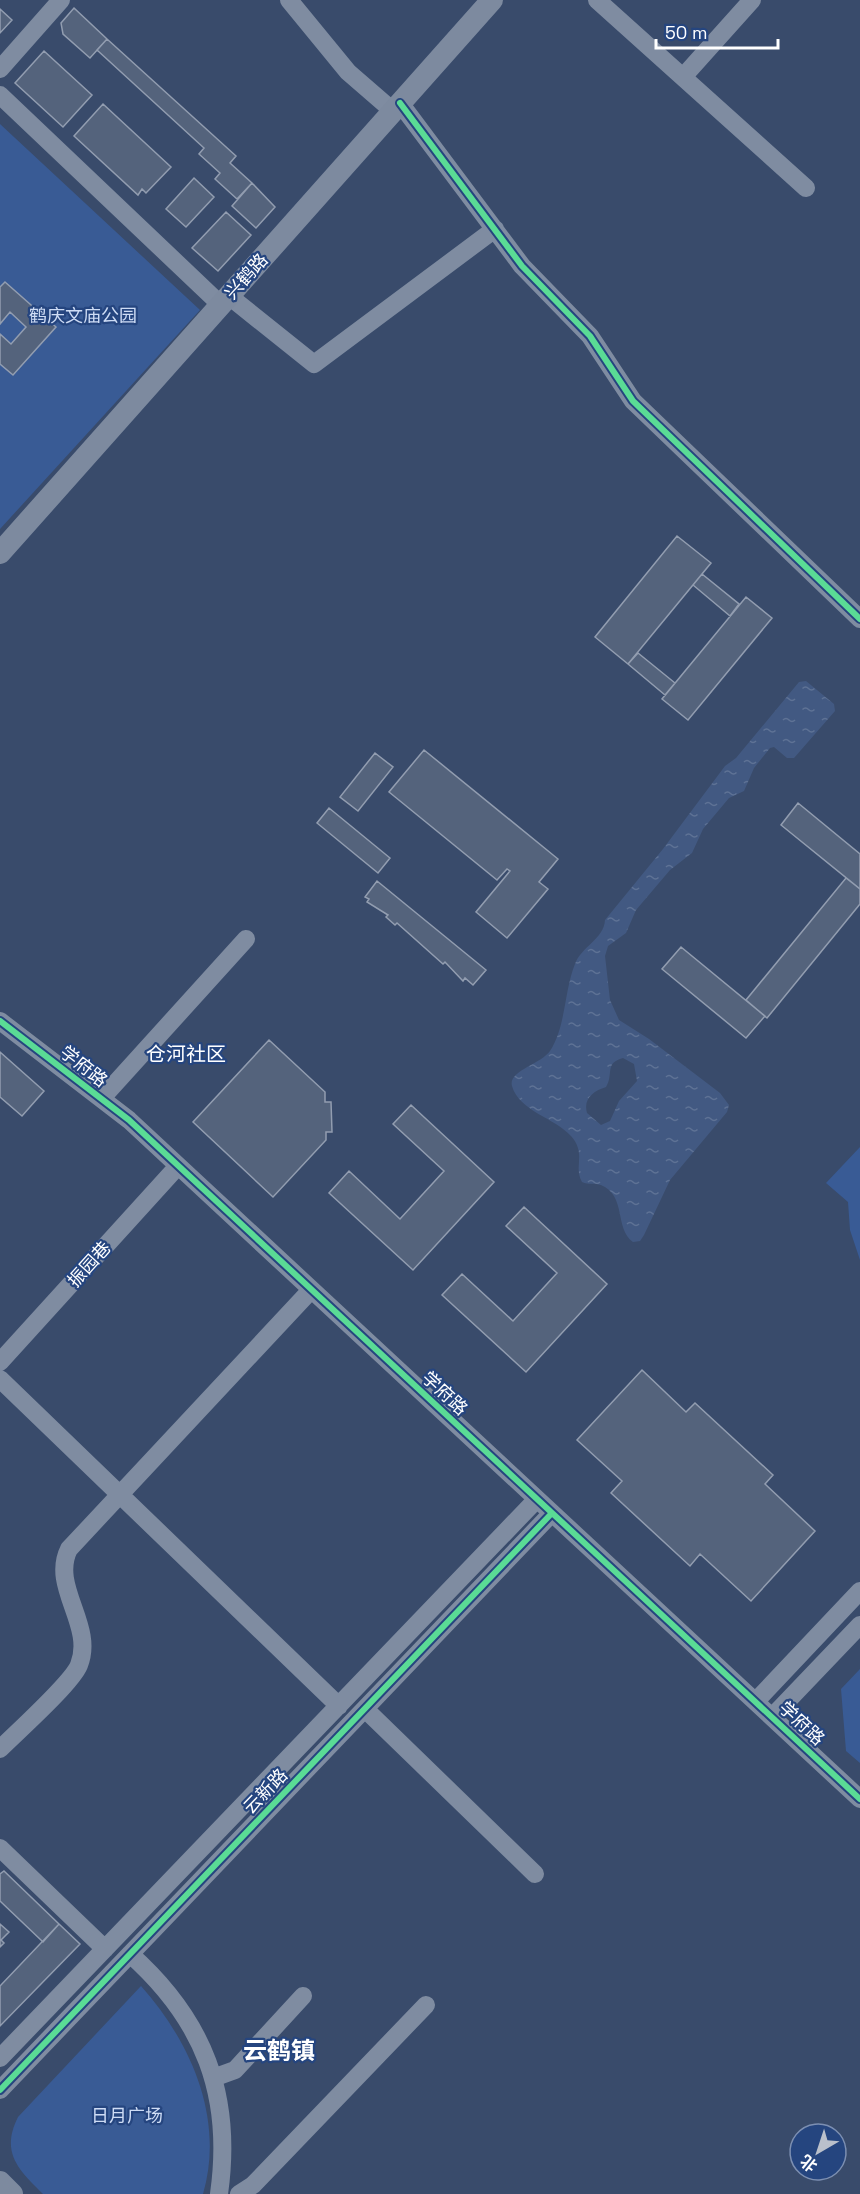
<svg xmlns="http://www.w3.org/2000/svg" width="860" height="2194" viewBox="0 0 860 2194" font-family="'Space Grotesk','Noto Sans SC',sans-serif">
  <style>
    .green { fill: #395b95 }
    .water { fill: url(#water-ripples); fill-rule: evenodd }
    .building { fill: #54637c; stroke: #929db0; stroke-width: 1.5 }
    .lines { fill: none; stroke-linecap: round; stroke-linejoin: round }
    .minor { stroke: #7f8ca1; stroke-width: 18 }
    .major { stroke: #7d8a9f; stroke-width: 22 }
    .cycleway-casing { stroke: #25457f; stroke-width: 10 }
    .cycleway { stroke: #5adb95; stroke-width: 6 }
    .labels { text-anchor: middle; dominant-baseline: central; stroke-width: 4.5; stroke-linejoin: round; paint-order: stroke }
    .street-label { font-size: 18px; fill: #fff; stroke: #25457f }
    .park-label { font-size: 18px; fill: #cedcf5; stroke: #25457f }
    .neighbourhood-label { font-size: 20px; fill: #fff; stroke: #25457f }
    .district-label { font-size: 24px; font-weight: bold; fill: #fff; stroke: #25457f }
  </style>
  <defs>
    <pattern id="water-ripples" width="26" height="14" patternUnits="userSpaceOnUse" patternTransform="scale(1.5)"><rect width="26" height="14" fill="#425982"/><path d="M2 4q2-2 4 0t4 0M15 11q2-2 4 0t4 0" fill="none" stroke="#5e7295"/></pattern>
  </defs>
  <rect width="100%" height="100%" fill="#394b6b"/>
  <path class="green" d="M0,124l200,186 -200,219z
    M860,1147v113l-10,-30 -2,-28 -22,-19z
    M860,1669v94l-14,-12 -5,-62z
    M141,1986c50,56 84,133 62,208h-160c-24,-24 -43,-41 -25,-77z"/>
  <path class="water" d="M806,681l28,23 1,7 -41,47h-7l-13,-11 -4,1 -16,20 -10,23 -15,7 -26,31 -11,24 -22,17 -34,40 -10,23 -18,13 -3,10 5,44 9,20 30,19 71,54 9,12 -2,7 -57,68 -26,55 -4,6 -7,1c-19,-14 -6,-46 -32,-57 -6,-2 -12,0 -19,-3 -9,-16 5,-28 -11,-46 -16,-18 -52,-25 -59,-50 -4,-15 29,-22 38,-35 16,-24 14,-60 25,-87 6,-17 29,-25 30,-44l58,-71 62,-83 11,-8 63,-76zM623,1058l11,6 3,17 -18,20 -9,20 -9,4 -14,-12c-4,-14 6,-22 19,-26 8,-13 -2,-24 17,-29z"/>
  <path class="building" d="M74,8l33,31 -17,19 -27,-24 -2,-11z
    M0,9l12,11 -12,13z
    M107,39l129,117 -6,7 22,20 -15,16 -22,-20 5,-6 -21,-19 5,-6 -107,-98z
    M44,51l48,44 -29,32 -48,-44z
    M103,104l68,63 -25,26 -4,-4 -4,6 -64,-59z
    M194,178l20,19 -28,30 -20,-18z
    M252,183l23,24 -19,21 -24,-22z
    M226,212l25,23 -33,36 -26,-23z
    M5,282l51,45 -43,48 -13,-11v-30l11,10 15,-17 -16,-15 -10,12v-37z
    M677,536l34,27 -83,101 -33,-27z
    M702,574l37,30 -9,12 -37,-31z
    M746,597l26,21 -84,102 -26,-21z
    M638,653l37,30 -10,12 -37,-31z
    M424,750l134,109 -19,23 9,7 -41,49 -31,-26 34,-41 -3,-2 -10,11 -108,-88z
    M375,753l18,14 -35,44 -18,-14z
    M798,803l62,51v35l-79,-64z
    M329,808l61,50 -12,15 -61,-50z
    M846,878l14,11v15l-93,114 -21,-18z
    M377,881l109,89 -13,15 -8,-7 -2,3 -18,-19 -2,2 -46,-41 -2,2 -9,-8 2,-2 -21,-13 2,-3 -4,-2z
    M681,947l84,69 -19,22 -84,-69z
    M269,1040l56,52v10h6l1,30h-6v8l-53,57 -80,-75z
    M0,1052l44,39 -22,25 -22,-19z
    M411,1105l83,77 -81,88 -84,-77 20,-22 51,48 44,-48 -51,-47z
    M524,1207l83,77 -81,88 -84,-77 20,-21 51,47 44,-48 -51,-47z
    M642,1370l44,42 9,-9 78,72 -8,9 50,47 -64,70 -51,-47 -10,12 -79,-73 11,-12 -45,-41z
    M4,1871l55,53 -16,18 -43,-41v-27z
    M0,1924l9,8 -8,8 3,3 -4,4z
    M59,1924l21,20 -80,82v-40z"/>
  <g class="lines">
    <path class="minor" d="M289,0l59,72 45,39
      M597,0l209,188
      M0,69l61,-69
      M683,77l69,-77
      M0,95l221,210
      M400,103l122,163 68,70 43,65 227,218
      M229,296l85,68 181,-135
      M0,1021l129,99 731,679
      M102,1098l144,-159
      M0,1362l178,-196
      M0,1379l339,327
      M756,1701l104,-110
      M365,1709l170,165
      M773,1716l87,-91
      M0,1749c17,-17 72,-66 79,-84 16,-40 -29,-78 -10,-116l242,-259
      M0,1848l105,101
      M130,1954c74,66 103,141 89,240
      M0,2058l537,-559
      M213,2078l22,-8 68,-74
      M0,2090l552,-577
      M239,2194l14,-9 173,-180"/>
    <path class="major" d="M0,553l492,-553
      M0,2182l12,12"/>
    <g class="cycleway-casing">
      <path id="cycleway" d="M400,103l122,163 68,70 43,65 227,218
        M0,1021l129,99 731,679
        M0,2090l552,-577"/>
    </g>
    <use href="#cycleway" class="cycleway"/>
  </g>
  <g class="labels">
    <g class="street-label">
      <text transform="translate(246 276) rotate(-48)">兴鹤路</text>
      <text transform="translate(84 1066) rotate(38)">学府路</text>
      <text transform="translate(89 1264) rotate(-48)">振园巷</text>
      <text transform="translate(445 1393) rotate(43)">学府路</text>
      <text transform="translate(802 1723) rotate(43)">学府路</text>
      <text transform="translate(265 1791) rotate(-46)">云新路</text>
    </g>
    <g class="park-label">
      <text x="83" y="315">鹤庆文庙公园</text>
      <text x="127" y="2115">日月广场</text>
    </g>
    <g class="neighbourhood-label">
      <text x="186" y="1054">仓河社区</text>
    </g>
    <g class="district-label">
      <text x="279" y="2050">云鹤镇</text>
    </g>
  </g>
  <g transform="translate(818 2152) rotate(219)"><circle r="28" fill="#25457f" stroke="#7c8fb2" stroke-width="1.5"/>
  <path d="M0-4.5L10 22L0 15L-10 22Z" fill="#bac0cb"/>
  <text y="-9" font-size="16" font-weight="bold" text-anchor="middle" fill="#ffffff">北</text>
  </g>
  <path d="M656 39v9h122v-9" fill="none" stroke="#ffffff" stroke-width="3"/>
  <text x="665" y="39" font-size="18" fill="#ffffff" stroke="#25457f" stroke-width="4.5" paint-order="stroke">50 m</text>
</svg>
